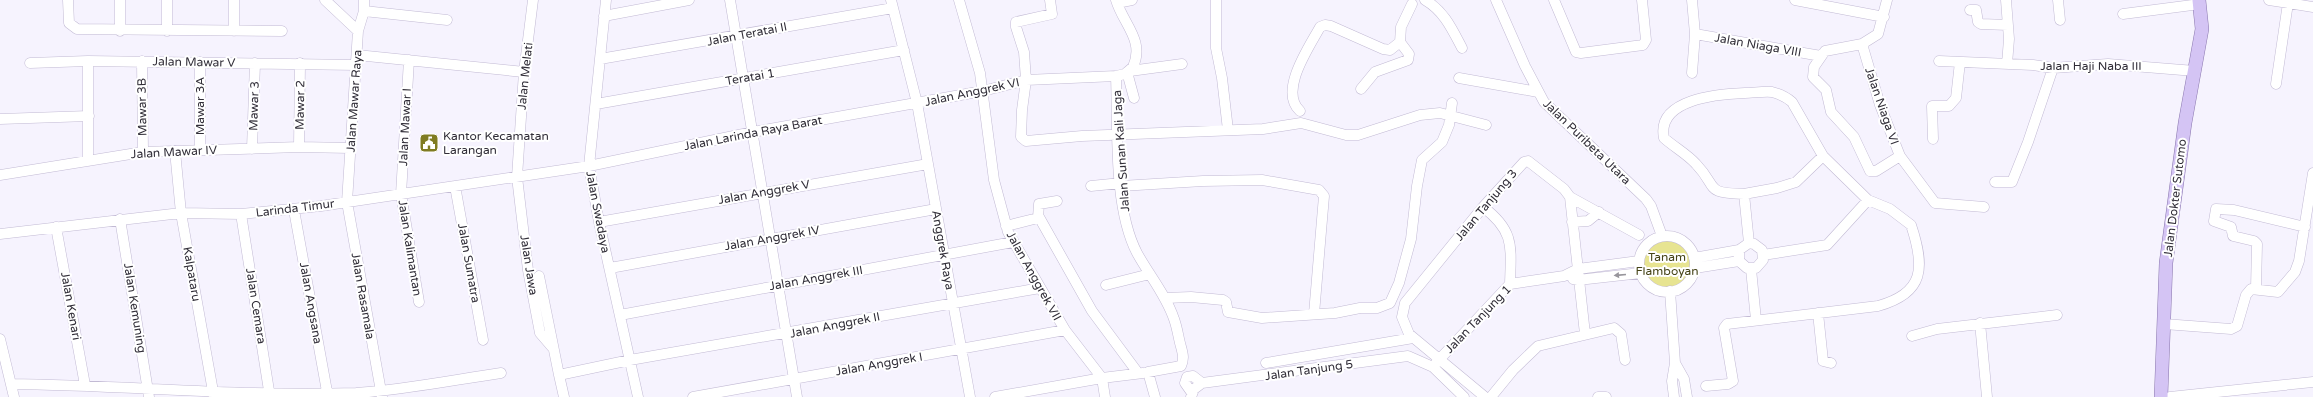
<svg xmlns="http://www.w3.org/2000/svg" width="2313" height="397" viewBox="0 0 2313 397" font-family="'Varela Round',sans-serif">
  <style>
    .green { fill: #e7e491 }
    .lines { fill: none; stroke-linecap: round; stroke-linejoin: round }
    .minor-casing { stroke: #c2bad4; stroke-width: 11 }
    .major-casing { stroke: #8976ad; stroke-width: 14 }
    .minor { stroke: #fff; stroke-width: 10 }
    .major { stroke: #d4c4f4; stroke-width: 13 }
    .oneway { fill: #98969c }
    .labels { text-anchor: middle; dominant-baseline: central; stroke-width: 4; stroke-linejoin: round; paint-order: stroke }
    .street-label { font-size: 12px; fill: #312e38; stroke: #fff }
    .poi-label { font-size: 12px; fill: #312e38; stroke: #fff; text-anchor: start }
    .park-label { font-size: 12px; fill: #454317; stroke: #fff }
  </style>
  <rect width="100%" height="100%" fill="#f6f3fe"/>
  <path class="green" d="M1639 264a28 28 0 1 1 56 0a28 28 0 1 1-56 0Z"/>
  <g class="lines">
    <g class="minor-casing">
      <path id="minor" d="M68,0l1,23 8,6 205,2
        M167,0v31
        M325,0l33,31
        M364,0v11l-6,20 -11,171 35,195
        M533,0l-9,72 -7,105 11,93 12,63 12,14
        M606,0l-17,166 10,56 39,175
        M730,0l67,397
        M891,0l26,103 53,294
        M959,0l21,73 14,107 14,52 57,98 37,48 3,19
        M1050,0l2,14 -36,8v5l8,25 2,28 -4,30 -1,27 5,4 56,-5 181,-7 38,-6 45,12h12l62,-20 20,-2 46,12
        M1116,0c7,24 29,40 17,67l-8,7 -9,2c2,52 -3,131 21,177 12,22 29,42 37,66 3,8 4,16 6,24 2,8 5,15 1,23l-33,6 7,25
        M1216,0v48l6,30 6,52
        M1425,0c19,11 27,29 37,48
        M1496,0l29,66 19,36 102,97 5,7 11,30
        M1554,0l22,52 5,1 62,-8 3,-5 -4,-40
        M1795,0l89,17
        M1887,0l-9,34 -16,10 -37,7 -11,16 -1,10 13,13 5,22 23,25 16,34h6l24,-15
        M2006,0l3,39 -2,25
        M2058,0l2,20
        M2269,0l44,7
        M1117,3l15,-3
        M1970,10h6l2,12 3,2 27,1
        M364,11l83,9
        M2123,14l77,-10
        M604,16l85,-16
        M120,31v-31
        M234,31v-31
        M1695,34l126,22
        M1862,44l18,61 20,51 35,47 49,4
        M357,55l167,17
        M600,59l293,-51
        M409,60l-8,134 18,108
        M88,61v100
        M142,61l1,91
        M1939,61l94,4 20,3 55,-4 87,7
        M200,62v88
        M30,63l58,-2 269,4
        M1130,71l52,-7
        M1127,72l7,26
        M1692,73l3,-39 -3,-34
        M1459,78l79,14
        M2276,84l12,-81
        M1361,89l14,-17 33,-12 1,-6 -9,-12
        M596,104l308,-54
        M1300,111c-22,-20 10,-65 20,-84l5,-2 6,1 52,23 7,1 10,-8 1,-15 11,-23
        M0,119l89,-3
        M1933,139l-1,-33h17l7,-8 4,-36
        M299,147l1,-84
        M252,149l3,-86
        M175,151l6,62 33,184
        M0,175l143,-23 156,-5 51,1
        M1995,182h17l16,-40 25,-74
        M455,186l28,154
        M1091,186l30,-3
        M1121,186l82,-5 59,-1 57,10 5,6 -10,118
        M1744,194l33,-6 19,-6 27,-26
        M1570,197l69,38
        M1483,207c32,24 28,40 27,77
        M294,210l34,187
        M241,214l29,183
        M1039,217l53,94 46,62
        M120,219l29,178
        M599,222l329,-58
        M1572,222l16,-1 11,-9
        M1006,226l32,-8 1,-14 18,-3
        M56,227l29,158
        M0,234l181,-21 60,1 80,-8 268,-40 164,-34 230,-41 43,-11 90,-4
        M1639 264a28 28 0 1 1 56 0a28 28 0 1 1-56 0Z
        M1763,255l64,-10 41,-45
        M1694,258l45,-8 10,-7 5,1 8,6 1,10 -7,8h-9l-8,-7v-11
        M610,268l326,-59
        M1695,268l44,-7
        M1751,269l5,51
        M539,276l20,99 71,-15 410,-72
        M1573,279l5,1 63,-7
        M1106,285l44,-11
        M2256,289l1,-45 -3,-3 -21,-5 -2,-9 -17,-6 2,-12 18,1 71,17
        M1670,291l5,72 -3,18 2,16
        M1165,298l26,-1 32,3 3,2 2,10 34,6 73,-5 25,-5h17l13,-5 9,-20 12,-44 6,-53 5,-26 20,-18 7,-17 3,-22
        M1818,313l5,48 8,2
        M620,315l393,-73
        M1980,323l7,74
        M2164,324l67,5 6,-3 9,-31 5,-6 27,3 17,-20 4,-11 14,-88
        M1912,336l25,-7 120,-14
        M0,339l14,58
        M1266,363l147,-25
        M1436,363l74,-79 54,-8 14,-7 61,-8
        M1675,363l9,16 3,18
        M559,375l5,22
        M11,384c115,1 230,13 345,9 48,-3 97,-13 145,-20
        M1706,386l22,-2 5,-3 -9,-53 3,-4 151,-18c47,-13 47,-39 33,-81l-21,-16 -22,-9 -45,-44 -31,-54c-6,-5 -12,-8 -20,-10 -8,-1 -19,1 -27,1 -27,1 -89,6 -81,45 10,9 23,16 32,26 23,24 7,29 48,30l5,49
        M1192,393l-7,-10 2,-6 6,-1 9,7
        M693,397l372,-67
        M995,397l107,-19 41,-5
        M1191,397l3,-8 8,-6 206,-27 25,11 31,30
        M1485,397l-76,-63 -7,-17 3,-14 78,-96 41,-45 4,-1 36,28 6,8 15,137
        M1491,397l22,-27 25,-24 76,-18 7,6 4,26
        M1598,397h8
        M2170,397l143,-15"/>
    </g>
    <g class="major-casing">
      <path id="major" d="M2161,397l5,-134 19,-140 17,-94 -3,-29"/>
    </g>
    <use href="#minor" class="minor"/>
    <use href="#major" class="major"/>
  </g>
  <defs><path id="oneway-solid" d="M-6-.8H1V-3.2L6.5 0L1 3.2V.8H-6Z"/></defs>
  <use class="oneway" href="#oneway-solid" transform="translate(1620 275) rotate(175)"/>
  <defs>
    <g id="civic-square" transform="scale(1)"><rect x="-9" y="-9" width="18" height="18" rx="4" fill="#7f7b22" stroke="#fff"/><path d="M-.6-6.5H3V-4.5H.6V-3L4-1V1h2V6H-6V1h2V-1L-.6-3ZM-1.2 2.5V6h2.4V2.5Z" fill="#fff"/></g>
  </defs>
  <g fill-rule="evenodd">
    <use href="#civic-square" x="429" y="143"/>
  </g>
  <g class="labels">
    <g class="street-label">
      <text transform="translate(747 34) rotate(-11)">Jalan Teratai II</text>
      <text transform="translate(1758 45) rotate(10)">Jalan Niaga VIII</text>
      <text transform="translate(194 62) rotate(1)">Jalan Mawar V</text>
      <text x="2091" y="66">Jalan Haji Naba III</text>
      <text transform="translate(525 76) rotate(-84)">Jalan Melati</text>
      <text transform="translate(750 77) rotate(-10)">Teratai 1</text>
      <text transform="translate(972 92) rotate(-12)">Jalan Anggrek VI</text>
      <text transform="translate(354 101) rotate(-86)">Jalan Mawar Raya</text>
      <text transform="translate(300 105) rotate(-89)">Mawar 2</text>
      <text transform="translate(200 106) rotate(-90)">Mawar 3A</text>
      <text transform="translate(254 106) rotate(-88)">Mawar 3</text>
      <text transform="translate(1882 106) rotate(71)">Jalan Niaga VI</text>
      <text transform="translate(142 107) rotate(-91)">Mawar 3B</text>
      <text transform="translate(405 127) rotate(-87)">Jalan Mawar I</text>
      <text transform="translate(753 133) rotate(-11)">Jalan Larinda Raya Barat</text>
      <text transform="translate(1587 142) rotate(44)">Jalan Puribeta Utara</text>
      <text transform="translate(1121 151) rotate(-94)">Jalan Sunan Kali Jaga</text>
      <text transform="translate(174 152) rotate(-3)">Jalan Mawar IV</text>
      <text transform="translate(764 192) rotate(-10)">Jalan Anggrek V</text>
      <text transform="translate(2175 198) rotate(-83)">Jalan Dokter Sutomo</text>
      <text transform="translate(1486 205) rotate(-50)">Jalan Tanjung 3</text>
      <text transform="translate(295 208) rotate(-7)">Larinda Timur</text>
      <text transform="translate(598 212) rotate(79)">Jalan Swadaya</text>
      <text transform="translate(772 238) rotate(-10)">Jalan Anggrek IV</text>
      <text transform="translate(410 248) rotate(81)">Jalan Kalimantan</text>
      <text transform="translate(943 250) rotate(80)">Anggrek Raya</text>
      <text transform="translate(469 263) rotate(80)">Jalan Sumatra</text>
      <text transform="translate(529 265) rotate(81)">Jalan Jawa</text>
      <text transform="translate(192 274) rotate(80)">Kalpataru</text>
      <text transform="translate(1034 276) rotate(61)">Jalan Anggrek VII</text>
      <text transform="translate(816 278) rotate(-10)">Jalan Anggrek III</text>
      <text transform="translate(363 296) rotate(80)">Jalan Rasamala</text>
      <text transform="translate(311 303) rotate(80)">Jalan Angsana</text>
      <text transform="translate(71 306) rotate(80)">Jalan Kenari</text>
      <text transform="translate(256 306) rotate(81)">Jalan Cemara</text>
      <text transform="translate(135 308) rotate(81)">Jalan Kemuning</text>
      <text transform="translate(1478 319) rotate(-46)">Jalan Tanjung 1</text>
      <text transform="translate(835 325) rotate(-11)">Jalan Anggrek II</text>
      <text transform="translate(879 364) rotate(-10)">Jalan Anggrek I</text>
      <text transform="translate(1309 370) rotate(-8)">Jalan Tanjung 5</text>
    </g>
    <g class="poi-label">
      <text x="443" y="136">Kantor Kecamatan<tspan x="443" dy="14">Larangan</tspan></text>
    </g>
    <g class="park-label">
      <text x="1667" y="257">Tanam<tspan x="1667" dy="14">Flamboyan</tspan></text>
    </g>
  </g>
</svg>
